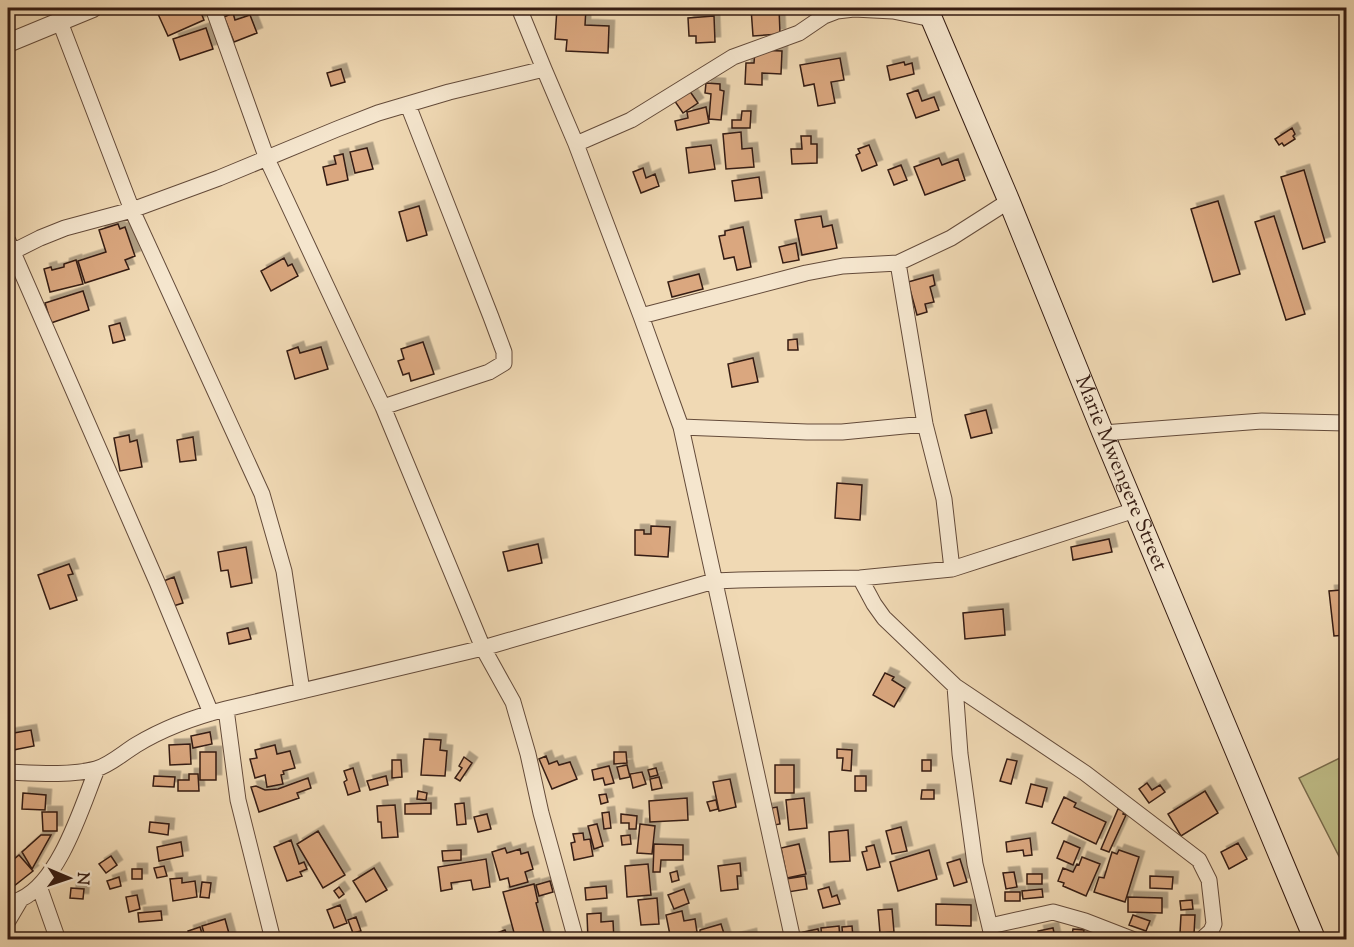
<svg xmlns="http://www.w3.org/2000/svg" width="1354" height="947" viewBox="0 0 1354 947" font-family="'Sorts Mill Goudy',serif">
  <style>
    .green { fill: #c0be89; stroke: #7a6d4e; stroke-width: 1.5 }
    .building { fill: #daa77f; stroke: #351c12; stroke-width: 1.5; filter: url(#shadow) }
    .lines { fill: none; stroke-linecap: round; stroke-linejoin: round }
    .minor-casing { stroke: #644b3a; stroke-width: 17 }
    .tertiary-casing { stroke: #644b3a; stroke-width: 20 }
    .secondary-casing { stroke: #351c12; stroke-width: 23 }
    .minor { stroke: #f5e6ce; stroke-width: 15 }
    .tertiary { stroke: #f5e6ce; stroke-width: 18 }
    .secondary { stroke: #f5e6ce; stroke-width: 21 }
    .labels { text-anchor: middle; dominant-baseline: central; stroke-width: 5; stroke-linejoin: round; paint-order: stroke }
    .street-label { font-size: 21px; fill: #351c12; stroke: #f5e6ce }
  </style>
  <defs>
    <filter id="shadow"><feDropShadow dx="5.5" dy="-5.5" stdDeviation="0" flood-color="#0004"/></filter>
  </defs>
  <rect width="100%" height="100%" fill="#f0d9b4"/>
  <filter id="stains"><feTurbulence type="fractalNoise" baseFrequency=".00333" numOctaves="4"/><feColorMatrix values="0 0 0 0 .2 0 0 0 0 .09 0 0 0 0 .02 0 0 0 .5 -.17"/></filter>
  <radialGradient id="worn" r=".72"><stop offset=".6" stop-color="#630" stop-opacity="0"/><stop offset="1" stop-color="#630" stop-opacity=".3"/></radialGradient>
  <path class="green" d="M1346,755v115l-47,-92z"/>
  <path class="building" d="M173,8h26l5,12 -36,16 -10,-22z
    M557,8h29l-1,17 24,1 -1,27 -42,-2 1,-11 -12,-1z
    M751,8h28l1,26 -27,2z
    M233,13l2,7 15,-5 7,18 -23,9 -10,-25z
    M714,16l1,26 -19,1v-7h-7l-1,-18z
    M206,28l7,21 -33,11 -7,-21z
    M755,50l27,1 -1,23 -19,-1v12l-17,-1 1,-21h8z
    M840,58l4,22 -13,2 4,21 -17,3 -4,-22 -10,2 -4,-21z
    M904,62l1,3 7,-2 2,11 -24,6 -3,-14z
    M341,69l4,13 -14,4 -4,-13z
    M706,83l14,1v6l4,1 -3,29 -12,-1 2,-25 -6,-1z
    M689,90l9,13 -15,10 -9,-13z
    M918,90l4,11 12,-4 5,13 -23,8 -9,-24z
    M706,107l3,16 -32,7 -2,-9 13,-3 -1,-6z
    M742,111h9l-1,17h-18v-8h9z
    M1292,128l3,6 -2,2 2,3 -11,7 -2,-3 -3,2 -4,-6z
    M741,132l1,17 10,-1 2,19 -28,2 -3,-35z
    M801,136h10v8h6v19l-25,1 -1,-15h11z
    M711,145l4,24 -26,4 -3,-25z
    M869,145l8,20 -15,6 -6,-16 4,-2 -2,-4z
    M367,148l6,21 -18,4 -5,-21z
    M343,154l5,26 -21,5 -4,-18 13,-3 -2,-8z
    M939,158l3,7 16,-6 7,21 -40,15 -11,-28z
    M901,165l6,15 -13,5 -6,-15z
    M643,168l3,10 9,-4 4,12 -18,7 -8,-21z
    M1304,170l21,72 -22,7 -22,-72z
    M759,177l3,21 -27,3 -3,-20z
    M1218,201l22,73 -27,8 -22,-73z
    M419,206l8,29 -20,6 -8,-29z
    M821,216l2,11 9,-2 5,23 -35,7 -7,-35z
    M1274,216l31,98 -19,6 -31,-98z
    M118,224l2,5 5,-2 10,29 -10,4 4,9 -44,14 -7,-22 28,-9 -7,-22z
    M743,227l8,40 -14,3 -3,-13 -10,2 -5,-23 6,-1v-4z
    M796,243l3,17 -16,3 -4,-16z
    M284,258l4,8 4,-2 6,12 -27,15 -10,-20z
    M76,260l7,24 -33,8 -6,-23 7,-2 1,3 12,-3v-3z
    M699,274l4,15 -31,8 -4,-15z
    M933,275l2,10 -5,2 4,15 -9,2 2,8 -10,3 -9,-33z
    M83,291l6,19 -38,13 -6,-20z
    M120,323l5,17 -12,3 -4,-17z
    M797,339l1,11h-10v-10z
    M423,342l11,32 -23,7 -2,-8 -6,2 -5,-14 6,-2 -3,-10z
    M298,347l2,6 21,-6 7,22 -33,10 -8,-28z
    M753,358l5,24 -26,5 -4,-23z
    M986,410l6,23 -21,5 -6,-23z
    M129,435l1,7 7,-2 5,27 -22,4 -6,-33z
    M193,437l3,23 -16,2 -3,-22z
    M837,483l25,2 -2,35 -25,-2z
    M651,526l19,1 -2,30 -33,-2v-25h9v4h7z
    M1109,539l3,13 -39,8 -2,-13z
    M538,544l4,19 -34,8 -5,-19z
    M246,547l6,36 -21,4 -3,-17 -7,1 -3,-19z
    M69,564l4,10 -5,1 9,25 -27,9 -12,-34z
    M174,577l9,26 -13,4 -9,-25z
    M1341,590l5,45 -12,1 -5,-45z
    M1003,609l2,26 -40,4 -2,-26z
    M248,628l3,11 -22,5 -2,-11z
    M885,673l9,4 -2,3 13,8 -11,19 -21,-12z
    M31,730l3,16 -26,5v-17z
    M210,732l2,12 -19,4 -2,-12z
    M424,739l17,1 -1,10 7,1 -2,25 -24,-1z
    M190,744l1,20 -21,1 -1,-20z
    M275,745l2,9 13,-3 5,17 -12,3 1,3 -3,1 2,9 -16,3 -2,-12 -10,3 -5,-19 7,-1 -2,-8z
    M837,749l15,1 -1,21 -9,-1 1,-12h-6z
    M200,752h16v28h-16z
    M614,752h12l1,11 -13,1z
    M546,756l3,8 8,-3 2,4 11,-3 7,17 -25,10 -13,-30z
    M464,757l8,6 -12,18 -5,-3 7,-10 -3,-2z
    M1007,759l10,2 -6,23 -11,-3z
    M392,760h9l1,17 -10,1z
    M922,760h9v11h-9z
    M627,765l3,12 -10,2 -3,-12z
    M775,765h19v28h-19z
    M609,766l5,17 -9,2 -2,-7 -9,2 -2,-10z
    M353,768l7,23 -12,4 -4,-13 3,-2 -3,-9z
    M656,768l2,7 -8,2 -2,-7z
    M642,772l4,12 -13,4 -3,-14z
    M189,774h9l1,17h-21v-11h11z
    M154,776l21,1 -1,10 -21,-1z
    M386,776l2,9 -18,5 -3,-9z
    M855,776h11v15h-11z
    M659,777l3,11 -10,2 -2,-11z
    M308,778l3,10 -14,5 2,5 -40,14 -8,-25 5,-1 9,4 13,-1z
    M730,779l6,28 -17,4 -6,-29z
    M1147,783l5,7 8,-5 5,7 -16,11 -10,-14z
    M1031,784l16,4 -5,19 -16,-4z
    M922,790h12v9h-13z
    M418,791l9,2 -1,7 -9,-1z
    M1205,791l13,22 -37,23 -13,-22z
    M23,793l23,2 -1,15 -23,-1z
    M606,794l2,8 -7,2 -2,-9z
    M1064,797l12,6 -2,4 32,15 -10,22 -44,-21z
    M687,798l1,22 -38,2 -1,-21z
    M804,798l3,30 -18,2 -3,-30z
    M716,800l2,9 -8,2 -3,-9z
    M431,803v11h-26v-10z
    M464,803l2,21 -9,1 -2,-21z
    M395,805l3,32 -16,1 -1,-16h-3l-1,-16z
    M777,807l3,17 -11,2 -3,-17z
    M1118,809l6,2 -1,3 3,1 -17,37 -8,-3z
    M42,812h15v19h-14z
    M609,812l2,16 -7,1 -2,-16z
    M487,814l4,15 -13,3 -4,-15z
    M621,814l16,2 -1,13h-7v-6h-8z
    M150,822l19,2 -1,11 -19,-3z
    M597,824l6,22 -9,3 -6,-23z
    M640,824l15,2 -3,28 -15,-1z
    M901,827l6,24 -15,3 -6,-23z
    M848,830l2,31 -20,1 -1,-30z
    M318,831l27,44 -22,13 -26,-44z
    M583,833l1,7 6,-1 3,17 -19,4 -3,-17 4,-1 -2,-8z
    M41,835h10l-19,34 -10,-17z
    M630,835l1,9 -9,1 -1,-9z
    M1030,838l2,17 -8,1 -1,-6 -16,2 -1,-10z
    M291,840l8,24 5,-2 3,7 -7,3 2,4 -15,5 -13,-34z
    M1064,841l16,7 -7,17 -16,-7z
    M181,842l2,14 -24,5 -2,-14z
    M1238,843l9,16 -18,10 -8,-17z
    M654,844l29,1v15h-22l-1,12h-7z
    M799,844l7,30 -19,4 -6,-30z
    M874,845l6,22 -13,3 -5,-18 5,-1 -1,-4z
    M505,848l2,5 13,-4 1,5 7,-2 5,17 -8,3 3,10 -18,5 -2,-9 -8,2 -8,-28z
    M461,850v10l-18,1 -1,-10z
    M929,850l8,29 -39,12 -8,-29z
    M1119,850l20,7 -14,45 -31,-10 5,-15 5,1 8,-26 5,2z
    M19,855l14,16 -24,19 -1,-26z
    M111,856l6,9 -11,8 -7,-9z
    M1082,857l18,7 -14,32 -23,-10 1,-3 -6,-2 5,-13 10,4 4,-8 2,1z
    M486,859l4,28 -17,3 -2,-10 -20,3 1,6 -11,2 -3,-24z
    M960,859l7,23 -13,4 -7,-23z
    M740,863l1,13h-4l1,13 -17,2 -3,-25z
    M648,864l3,31 -24,2 -2,-31z
    M164,866l3,10 -10,2 -3,-10z
    M374,868l13,22 -21,12 -13,-21z
    M132,869h10v10h-10z
    M677,871l2,9 -7,2 -2,-9z
    M1014,872l3,15 -11,2 -3,-16z
    M1027,874h15v10h-15z
    M805,876l2,13 -19,3 -2,-13z
    M1150,876l23,1 -1,12 -22,-1z
    M119,877l2,9 -11,3 -3,-8z
    M182,878v5l13,-2 2,16 -24,4 -3,-22z
    M550,881l3,11 -14,4 -3,-11z
    M202,882l9,1 -2,15 -9,-1z
    M534,884l4,18 -2,1 9,34 -11,3h-18l-13,-48z
    M606,886l1,12 -21,2 -1,-12z
    M339,887l5,7 -5,4 -5,-7z
    M829,887l3,10 5,-2 3,9 -17,4 -5,-18z
    M71,888l13,1 -1,10 -13,-1z
    M684,889l5,14 -15,6 -6,-14z
    M1042,889l1,8 -20,2 -1,-8z
    M1005,892h15v9h-15z
    M137,895l3,14 -11,3 -3,-15z
    M1128,897l34,1v15l-34,-1z
    M657,898l2,26 -18,1 -3,-25z
    M1192,900l1,9 -12,1 -1,-9z
    M936,904l35,1v21l-35,-1z
    M340,905l7,18 -13,5 -7,-18z
    M892,909l2,23 -14,1 -2,-23z
    M161,911l1,9 -23,2 -1,-9z
    M682,911l2,10 11,-2 2,13 -13,3 1,5h-14l-5,-25z
    M601,913v9l12,-1 1,19h-26l-1,-26z
    M1133,915l17,6 -4,10 -17,-6z
    M1181,915h14l-1,19 -14,-1z
    M356,917l5,14 -8,2 -5,-13z
    M225,919l5,18 -7,3h-17l-4,-14z
    M721,924l5,16h-28l-2,-7 4,-1v-2z
    M839,926l1,14h-18l-1,-12z
    M852,926l1,11 -10,1 -1,-11z
    M200,927l4,13h-14l-2,-9z
    M1053,928l2,9 -15,3 -2,-9z
    M818,929l2,9 -16,2 -1,-8z
    M1073,929l11,1 -1,7 -11,-1z
    M505,930l4,10h-9l-3,-7z
    M751,934l1,6h-21v-1z"/>
  <g class="lines">
    <g class="minor-casing">
      <path id="minor" d="M213,8l54,151 116,248 100,241 30,54 15,52 13,59 35,127
        M519,8l25,61 32,75 65,172 40,111 112,513
        M60,22l72,188 130,284 22,77 18,120
        M576,144l55,-24 102,-63 66,-24 25,-17 13,-5 17,-2 39,2 39,8
        M8,241l149,341 54,131
        M8,254l32,-16 25,-10 67,-18 87,-32 118,-49 41,-16 71,-21 95,-23
        M898,263l27,161 19,75 8,70
        M641,316l165,-43 37,-7 55,-3 53,-25 58,-37
        M383,407l106,-35 15,-9v-11l-13,-35 -83,-212
        M681,427l126,5h35l83,-8
        M1103,433l159,-12 84,2
        M860,578l14,26 10,14 71,68 130,87 114,87 10,20 5,44 -3,7 -10,9
        M955,686l5,68 15,110 18,76
        M226,709l12,91 35,140
        M8,772c25,1 63,4 88,-3 14,-4 27,-16 40,-24 28,-17 58,-28 90,-36l257,-61 231,-67 25,-1 121,-2 92,-9 183,-59
        M39,886l19,54
        M8,904c4,-2 9,-3 13,-5 39,-18 61,-93 76,-130
        M8,921l13,-22
        M990,926l63,-14 32,9 49,19"/>
    </g>
    <g class="tertiary-casing">
      <path id="tertiary" d="M8,43l85,-35"/>
    </g>
    <g class="secondary-casing">
      <g id="secondary">
        <path id="s1" d="M927,8l82,193 94,232 212,507"/>
      </g>
    </g>
    <use href="#minor" class="minor"/>
    <use href="#tertiary" class="tertiary"/>
    <use href="#secondary" class="secondary"/>
  </g>
  <g class="labels">
    <g class="street-label">
      <text stroke="none"><textPath href="#s1" startOffset="504">Marie Mwengere Street</textPath></text>
    </g>
  </g>
  <rect width="1354" height="947" fill="none" stroke="#f0d9b4" stroke-width="30"/>
  <rect x="9" y="9" width="1336" height="929" fill="none" stroke="#351c12" stroke-width="3"/>
  <rect x="15" y="15" width="1324" height="917" fill="none" stroke="#351c12" stroke-width="1.5"/>
  <g transform="translate(69 878) rotate(92)" stroke="#f5e6ce" stroke-width="4.5" paint-order="stroke">
  <path d="M0-4.5L10 22L0 15L-10 22Z" fill="#351c12"/>
  <text y="-9" font-size="16" font-weight="bold" text-anchor="middle" fill="#351c12">N</text>
  </g>
  <rect width="100%" height="100%" filter="url(#stains)"/>
  <rect width="100%" height="100%" fill="url(#worn)"/>
</svg>
